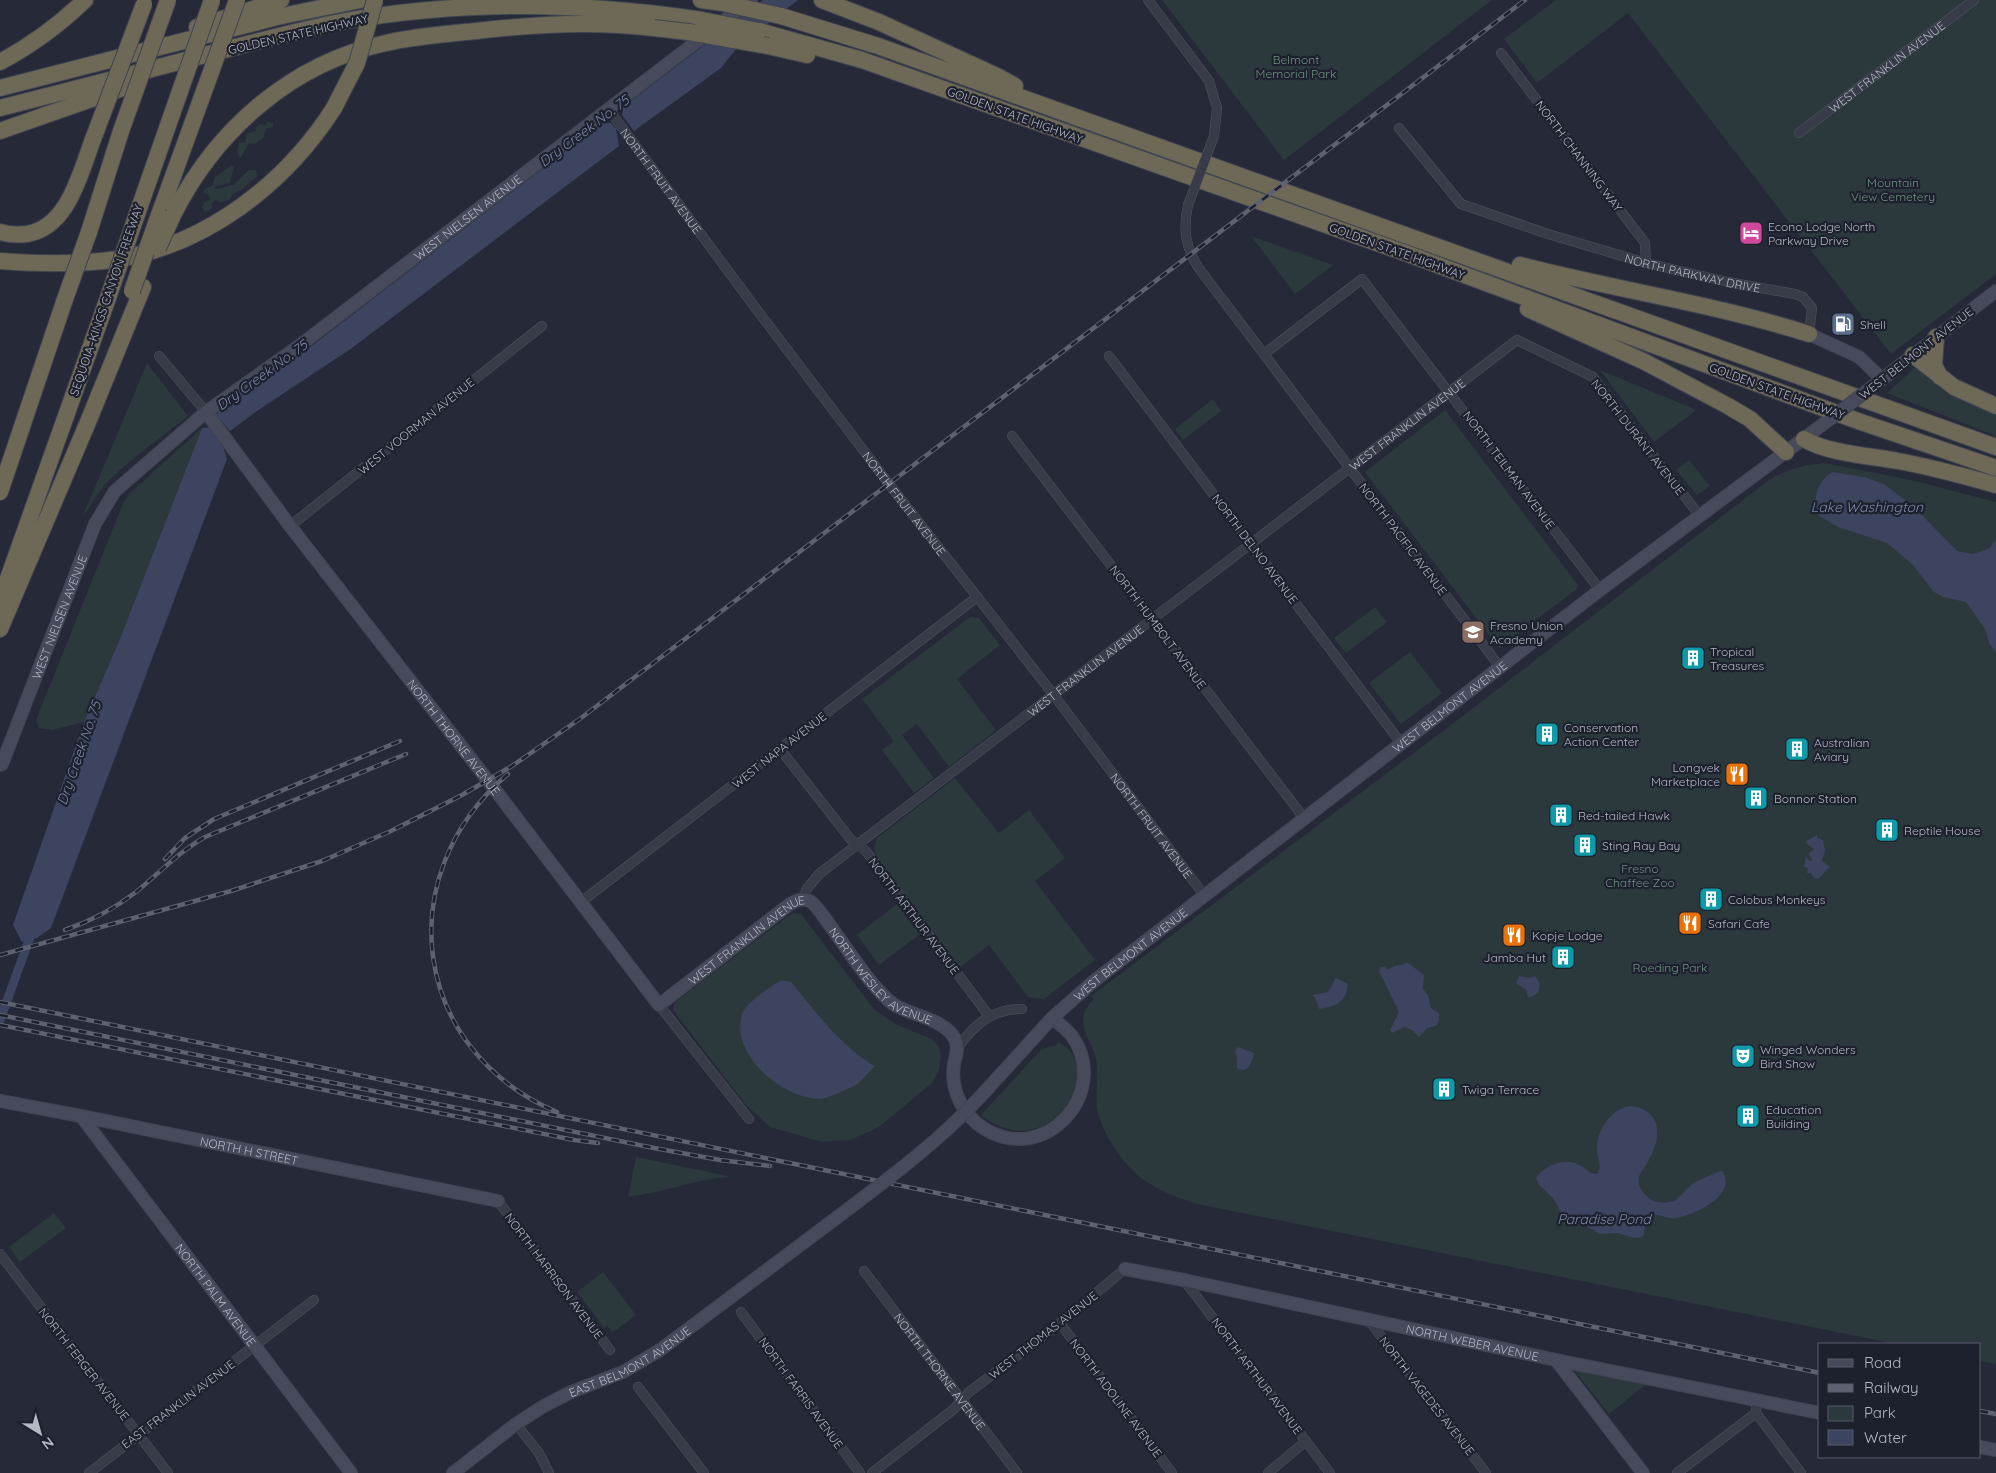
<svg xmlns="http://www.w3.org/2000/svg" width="1996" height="1473" viewBox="0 0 1996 1473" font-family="Quicksand,sans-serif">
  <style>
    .green { fill: #2b393d }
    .water { fill: #3c445f }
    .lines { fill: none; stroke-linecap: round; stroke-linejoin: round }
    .canal { stroke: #3c445f; stroke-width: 9 }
    .street-casing { stroke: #505461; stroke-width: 10 }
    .secondary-casing { stroke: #414552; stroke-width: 14 }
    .highway-casing { stroke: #404451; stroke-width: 18 }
    .street { stroke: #383c49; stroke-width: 9 }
    .secondary { stroke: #474a5b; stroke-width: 12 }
    .highway { stroke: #6e6956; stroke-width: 16 }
    .rail-casing { stroke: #5d6171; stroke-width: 4.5 }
    .rail { stroke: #1d212e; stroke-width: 2.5; stroke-dasharray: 8; stroke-linecap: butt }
    .street-bridge-casing { stroke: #505461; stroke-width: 10; stroke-linecap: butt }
    .secondary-bridge-casing { stroke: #414552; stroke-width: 14; stroke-linecap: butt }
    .highway-bridge-casing { stroke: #404451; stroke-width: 18; stroke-linecap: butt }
    .street-bridge { stroke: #383c49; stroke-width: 9 }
    .secondary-bridge { stroke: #474a5b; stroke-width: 12 }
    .highway-bridge { stroke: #6e6956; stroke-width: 16 }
    .labels { text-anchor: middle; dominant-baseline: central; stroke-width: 4.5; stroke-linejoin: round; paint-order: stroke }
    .street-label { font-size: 12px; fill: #b4b7c4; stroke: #1d212e }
    .park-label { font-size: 12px; fill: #6d937d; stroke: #1d212e }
    .poi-label { font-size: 12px; fill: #b4b7c4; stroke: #1d212e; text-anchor: start }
    .water-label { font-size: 14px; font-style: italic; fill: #7f88a9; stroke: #1d212e }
  </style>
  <rect width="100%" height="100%" fill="#252938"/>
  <path class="green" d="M1162,0h330l-208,160z
    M1556,0h440v274l-105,80 -263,-341 -91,70 -33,-44z
    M267,122l6,1v4l-7,2 -3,9 -8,6 -6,-1 -7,13 -3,2 -2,-8 2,-7 7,-1v-8l10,-3 -1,-3 6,-4 3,2z
    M232,165l2,2 -4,16 -15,4 1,2 17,-4 16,-15h7l1,6 -16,14 -8,4 -4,6 -10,3 -2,-4 -5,4v6l-7,3 -3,-4 2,-5 7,-4 -4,-5h-3v-5l8,-3 3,-9z
    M1251,236l82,29 -38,29z
    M147,363l41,53 -59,46 -24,22 -23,34z
    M1919,364l77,44v28l-109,-43z
    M1600,370l94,39 1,2 -41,31z
    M1213,399l8,12 -38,29 -8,-11z
    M1445,410l133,175 -1,4 -78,59 -134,-176z
    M202,428l-83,213 -35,81 -32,8 -13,-2 -3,-8 88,-219 5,-7z
    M1689,460l21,26 -13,9 -21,-25z
    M1825,463l86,17 85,22v862l-16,-3v-17h-84l-699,-140c-37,-12 -62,-23 -83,-57 -8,-12 -14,-24 -17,-38 -2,-17 2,-34 -1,-50 -6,-23 -25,-38 -2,-60l-3,-3 364,-274 314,-242c18,-11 35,-15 56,-17z
    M1375,607l12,15 -41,31 -12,-15z
    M970,617l9,1 21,27 -43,34 39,51 -47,37 -32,-43 -15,11 32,43 -20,15 -32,-43 12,-9 -32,-42z
    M1410,652l32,41 -41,31 -32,-41z
    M955,778l44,55 30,-23 36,48 -30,23 60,79 -51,39 -16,-2 -39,-52 -30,23 -82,-110 -3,-10 3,-10z
    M897,904l23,30 -41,31 -22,-30z
    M792,913l9,1 73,95 23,16 35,14 7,8 2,9 -2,14 -7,13 -53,44 -29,13 -28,2 -52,-15 -24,-22 -73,-95 1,-7z
    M1058,1042c51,23 -8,128 -77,73l60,-65 10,-4h5z
    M636,1157l92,19v1c-35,3 -66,16 -100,20z
    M54,1213l12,15 -46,34 -11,-15z
    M603,1272l33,43 -21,16 -3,1 -5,-7 -3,3 -27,-36z
    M1574,1370l71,15 -36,29z"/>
  <path class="water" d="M763,0h35l-62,49 -15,19 -87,63 -12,-16 1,-8z
    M603,122l8,1 5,6 3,17 -267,202 -95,63 -27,20 -14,-16 2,-3 87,-61z
    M212,427l9,13 6,19 -176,469 -14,10 -15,4 -9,-17 71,-203 35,-81 83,-213z
    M1832,472l32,5 20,7 30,23 43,44 16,3 17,-6 6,-8v112l-6,-7 -5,-16 -19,-27 -23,-5 -9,-5 -22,-28 -25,-21 -49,-16 -20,-12c-6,-16 -1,-33 14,-43z
    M1817,835v3l6,2 2,10 -3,11 8,6 -12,12 -4,-1 -3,-5h-4l1,-5 -4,-1 2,-11 3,5h3v-2l-4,-5 6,-5 -7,-5 -1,-3z
    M1408,963l16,12 -1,14 5,6 3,13 8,5v8l-3,5 -9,2 -8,9 -7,-7 -8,-3 -12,6 -2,-3 9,-18 -20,-41 2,-4h4l2,3 8,-4z
    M1519,976l11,2 5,-2 5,8 -1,7 -5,5 -6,1 -2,-7 -10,-7z
    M1336,978l12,6c-2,19 -12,22 -29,25l-4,-12 -3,-2 16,-3z
    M782,980l9,2c23,28 51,66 84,84 -6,6 -12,14 -19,19 -6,3 -29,14 -36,14 -37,0 -91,-45 -78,-85 3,-10 30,-29 40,-34z
    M1238,1047l16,6c-2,9 -6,22 -17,15v-10l-2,-7z
    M1631,1106c10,1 18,5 23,13 8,15 0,31 -7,45 -3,4 -7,8 -8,13 -2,8 4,17 10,21 7,6 18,5 26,3l18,-18 27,-12h2c17,24 -28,44 -46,47 -11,2 -20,-8 -30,0l-2,16 -2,3 -8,1 -16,-5 -19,1 -12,-8 -20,-4 -14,-24 -14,-13 -3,-7c9,-13 29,-21 43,-13 7,3 11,9 18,9 6,-7 0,-17 0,-26 0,-19 15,-40 34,-42z"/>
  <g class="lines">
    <path class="canal" d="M0,1020l33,-91"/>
    <g class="street-casing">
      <g id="street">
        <path d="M1148,0l61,81 8,27 -3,28"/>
        <path d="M1501,53l144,190 1,20"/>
        <path id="s1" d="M609,110l145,196 135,178 164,210 151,201"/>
        <path id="s2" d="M1399,128l62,76 87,30 98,29 82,19 67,12 8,3 9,11 -3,26"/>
        <path id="s3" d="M1799,133l175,-133"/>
        <path d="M1188,205c-5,23 -3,42 10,62l302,400"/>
        <path d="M1264,354l98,-75 238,311"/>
        <path d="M159,356l47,56"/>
        <path d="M1109,356l292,387"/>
        <path d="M1012,436l292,382"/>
        <path d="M290,526l252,-200"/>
        <path d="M780,749l72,92 14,10 123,165"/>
        <path id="s4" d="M804,898l2,-8 13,-16 698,-534 76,37 106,138"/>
        <path d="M581,902l396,-305"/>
        <path d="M659,1005l90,114"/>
        <path d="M957,1049c16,-24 35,-40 65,-40"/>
        <path d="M498,1201l112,149"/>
        <path d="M0,1254l168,219"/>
        <path id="s5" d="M864,1271l153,202"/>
        <path d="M1184,1280l146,193"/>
        <path d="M741,1312l119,161"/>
        <path d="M1367,1318l119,155"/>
        <path d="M1060,1323l112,150"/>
        <path d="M638,1387l66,86"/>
        <path d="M1756,1413l45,60"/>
        <path d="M516,1424l23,29 10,20"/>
        <path d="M89,1473l225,-173"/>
        <path d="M872,1473l82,-64 14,-16 92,-70 65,-54"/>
        <path d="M1268,1473l38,-32"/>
        <path d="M1677,1473l79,-60 1,-13"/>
      </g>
    </g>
    <g class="secondary-casing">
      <g id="secondary">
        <path d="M1809,334l50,23 23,22"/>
        <path d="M1872,387l124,-96"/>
        <path id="s6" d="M206,412l84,114 203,261 166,218 131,-101c7,-4 12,-6 20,-3 8,6 13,15 19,23 18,24 41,62 64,80 18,12 51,14 62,35 4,8 1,16 -1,25 -4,26 9,52 31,65 59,37 127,-36 87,-93 -6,-7 -13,-13 -20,-18"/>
        <path id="s7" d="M0,765l2,-1 7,-18 86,-222 20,-33 91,-79 93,-66 452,-346"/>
        <path id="s8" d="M980,1097l72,-79 42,-37 506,-391 230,-171"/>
        <path id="s9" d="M0,1101l81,15 417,85"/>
        <path id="s10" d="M81,1116l270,357"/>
        <path id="s11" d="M1125,1269l59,11 372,80 264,53"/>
        <path d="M1556,1360l87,113"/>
        <path d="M1980,1447l16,3"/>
        <path id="s12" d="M453,1473l63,-49 26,-17 29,-15 52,-20 37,-22 143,-107"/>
      </g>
    </g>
    <g class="highway-casing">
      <path id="highway" d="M701,0l22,3
        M822,0l57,22 120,55 16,9
        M781,16l97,30 1118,401
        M197,27l84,-27
        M759,31l103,29 546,194 450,167 138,47
        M768,46l39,9
        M0,62c32,-17 59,-37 85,-62
        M0,88l277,-71 83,-17
        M0,108c68,-17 137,-35 205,-53 46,-12 93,-25 140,-34 118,-21 238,-19 357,-1
        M0,131l123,-43
        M174,213c43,-84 118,-150 212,-170 29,-7 60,-9 90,-12 61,-7 117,-10 178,-3
        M159,215l40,-110
        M135,220l37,-106
        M0,232c9,3 17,3 27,2 43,-7 54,-65 68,-100
        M89,232l32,-101
        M0,261c40,3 79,4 118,-2 90,-15 168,-76 216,-151
        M1520,265c96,25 195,39 289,69
        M1528,309l115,52 85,45 22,13 36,33
        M1936,337l-2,28 6,12
        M1913,355l41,32 42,19
        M1804,439c22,14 67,17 94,22 33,6 66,15 98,24
        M0,492l64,-190
        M0,601l108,-303
        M0,629l88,-207 55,-135"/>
    </g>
    <use href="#street" class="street"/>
    <use href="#secondary" class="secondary"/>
    <use href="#highway" class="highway"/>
    <g class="rail-casing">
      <path id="rail" d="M508,774c-119,101 -97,276 49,338
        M165,859l20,-21 29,-19 186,-78
        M65,930c26,-9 49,-21 71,-38 23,-19 43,-40 69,-55l201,-83
        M0,955l231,-64 91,-30 69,-30 71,-36 50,-29 69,-48 944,-718
        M0,1002l1820,371
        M0,1015l654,133 66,12 50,6
        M0,1025l574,115 24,3
        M1980,1411l16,3"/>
    </g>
    <use href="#rail" class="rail"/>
    <g class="street-bridge-casing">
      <path id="street-bridge" d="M1188,205l26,-69"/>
    </g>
    <g class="secondary-bridge-casing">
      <path id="secondary-bridge" d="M1830,419l42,-32
        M803,1243c60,-46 125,-90 177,-146"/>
    </g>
    <g class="highway-bridge-casing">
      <path id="highway-bridge" d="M723,3l58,13
        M702,20l57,11
        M654,28l35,4 79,14
        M199,105l38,-105
        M334,108l23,-45 18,-63
        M172,114l40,-114
        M121,131l47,-131
        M95,134l49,-130
        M158,248l16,-35
        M132,291l27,-76
        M108,298l27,-78
        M64,302l25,-70"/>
    </g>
    <use href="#street-bridge" class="street-bridge"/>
    <use href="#secondary-bridge" class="secondary-bridge"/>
    <use href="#highway-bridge" class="highway-bridge"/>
  </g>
  <defs>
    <g id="hotel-square" transform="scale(1.25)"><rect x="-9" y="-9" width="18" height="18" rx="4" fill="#d1479c" stroke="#1d212e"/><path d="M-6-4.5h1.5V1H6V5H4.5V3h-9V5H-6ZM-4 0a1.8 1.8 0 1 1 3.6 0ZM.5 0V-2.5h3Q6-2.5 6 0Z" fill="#fff"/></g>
    <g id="fuel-square" transform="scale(1.25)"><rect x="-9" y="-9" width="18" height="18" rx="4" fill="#5c6f8a" stroke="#1d212e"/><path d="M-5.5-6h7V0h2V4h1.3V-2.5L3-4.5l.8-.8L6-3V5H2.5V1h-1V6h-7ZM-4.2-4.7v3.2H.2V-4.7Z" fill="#fff"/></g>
    <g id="school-square" transform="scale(1.25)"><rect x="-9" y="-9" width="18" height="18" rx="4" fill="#8d6e63" stroke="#1d212e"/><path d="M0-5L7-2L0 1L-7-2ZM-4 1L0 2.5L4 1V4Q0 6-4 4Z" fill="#fff"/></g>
    <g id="building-square" transform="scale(1.25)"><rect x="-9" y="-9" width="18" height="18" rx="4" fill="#0f9aa8" stroke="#1d212e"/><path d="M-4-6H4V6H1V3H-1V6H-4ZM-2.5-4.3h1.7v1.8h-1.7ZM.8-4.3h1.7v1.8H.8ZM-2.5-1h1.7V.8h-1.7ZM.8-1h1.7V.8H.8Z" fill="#fff"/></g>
    <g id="restaurant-square" transform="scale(1.25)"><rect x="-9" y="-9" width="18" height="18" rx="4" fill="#e8710a" stroke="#1d212e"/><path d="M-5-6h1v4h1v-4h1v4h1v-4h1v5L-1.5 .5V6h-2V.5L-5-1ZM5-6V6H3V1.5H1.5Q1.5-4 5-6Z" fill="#fff"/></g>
    <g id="theatre-square" transform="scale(1.25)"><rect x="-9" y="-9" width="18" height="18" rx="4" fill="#0f9aa8" stroke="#1d212e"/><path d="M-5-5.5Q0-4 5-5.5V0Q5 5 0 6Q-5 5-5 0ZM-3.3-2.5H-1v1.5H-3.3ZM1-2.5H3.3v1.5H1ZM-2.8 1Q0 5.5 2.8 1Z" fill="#fff"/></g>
  </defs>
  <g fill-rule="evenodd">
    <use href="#hotel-square" x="1751" y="233"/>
    <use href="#fuel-square" x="1843" y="324"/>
    <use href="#school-square" x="1473" y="632"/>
    <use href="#building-square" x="1693" y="658"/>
    <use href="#building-square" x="1547" y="734"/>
    <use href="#building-square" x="1797" y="749"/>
    <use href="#restaurant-square" x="1737" y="774"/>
    <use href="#building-square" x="1756" y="798"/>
    <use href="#building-square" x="1561" y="815"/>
    <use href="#building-square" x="1887" y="830"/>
    <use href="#building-square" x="1585" y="845"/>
    <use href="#building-square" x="1711" y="899"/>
    <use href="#restaurant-square" x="1690" y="923"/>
    <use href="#restaurant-square" x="1514" y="935"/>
    <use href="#building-square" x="1563" y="957"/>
    <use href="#theatre-square" x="1743" y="1056"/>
    <use href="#building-square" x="1444" y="1089"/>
    <use href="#building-square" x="1748" y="1116"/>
  </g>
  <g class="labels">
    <g class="street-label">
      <text transform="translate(298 34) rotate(-13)">GOLDEN STATE HIGHWAY</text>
      <text stroke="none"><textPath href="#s3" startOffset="110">WEST FRANKLIN AVENUE</textPath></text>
      <text transform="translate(1015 115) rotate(20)">GOLDEN STATE HIGHWAY</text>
      <text transform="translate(1579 156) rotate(53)">NORTH CHANNING WAY</text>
      <text stroke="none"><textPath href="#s1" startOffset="88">NORTH FRUIT AVENUE</textPath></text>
      <text stroke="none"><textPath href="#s7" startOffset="745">WEST NIELSEN AVENUE</textPath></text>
      <text transform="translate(1397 251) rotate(20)">GOLDEN STATE HIGHWAY</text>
      <text stroke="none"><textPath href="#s2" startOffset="340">NORTH PARKWAY DRIVE</textPath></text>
      <text transform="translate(106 300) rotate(-71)">SEQUOIA–KINGS CANYON FREEWAY</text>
      <text transform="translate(1916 353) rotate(-38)">WEST BELMONT AVENUE</text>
      <text transform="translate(1777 391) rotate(20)">GOLDEN STATE HIGHWAY</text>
      <text stroke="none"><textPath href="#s4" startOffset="769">WEST FRANKLIN AVENUE</textPath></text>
      <text transform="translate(416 426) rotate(-39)">WEST VOORMAN AVENUE</text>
      <text transform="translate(1638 437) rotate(52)">NORTH DURANT AVENUE</text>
      <text transform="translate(1509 470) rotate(53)">NORTH TEILMAN AVENUE</text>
      <text stroke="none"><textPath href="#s1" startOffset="492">NORTH FRUIT AVENUE</textPath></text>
      <text transform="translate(1403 539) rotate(53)">NORTH PACIFIC AVENUE</text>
      <text transform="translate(1255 549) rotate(53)">NORTH DELNO AVENUE</text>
      <text stroke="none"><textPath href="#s7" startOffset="160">WEST NIELSEN AVENUE</textPath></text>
      <text transform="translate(1158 627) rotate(53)">NORTH HUMBOLT AVENUE</text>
      <text stroke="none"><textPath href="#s4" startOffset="364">WEST FRANKLIN AVENUE</textPath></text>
      <text stroke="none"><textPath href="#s8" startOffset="612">WEST BELMONT AVENUE</textPath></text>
      <text stroke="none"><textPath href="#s6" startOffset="409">NORTH THORNE AVENUE</textPath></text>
      <text transform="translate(779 750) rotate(-38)">WEST NAPA AVENUE</text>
      <text stroke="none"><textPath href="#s1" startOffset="898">NORTH FRUIT AVENUE</textPath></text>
      <text transform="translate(914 916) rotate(53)">NORTH ARTHUR AVENUE</text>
      <text stroke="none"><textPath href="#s6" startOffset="856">WEST FRANKLIN AVENUE</textPath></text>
      <text stroke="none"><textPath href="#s8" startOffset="208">WEST BELMONT AVENUE</textPath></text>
      <text stroke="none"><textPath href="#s6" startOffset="1038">NORTH WESLEY AVENUE</textPath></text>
      <text stroke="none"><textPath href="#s9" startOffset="254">NORTH H STREET</textPath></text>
      <text transform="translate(554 1276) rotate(53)">NORTH HARRISON AVENUE</text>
      <text stroke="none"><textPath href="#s10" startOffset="224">NORTH PALM AVENUE</textPath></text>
      <text transform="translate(1043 1335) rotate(-38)">WEST THOMAS AVENUE</text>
      <text stroke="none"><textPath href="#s11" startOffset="355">NORTH WEBER AVENUE</textPath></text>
      <text stroke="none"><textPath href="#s12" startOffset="210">EAST BELMONT AVENUE</textPath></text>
      <text transform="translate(84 1364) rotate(52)">NORTH FERGER AVENUE</text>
      <text stroke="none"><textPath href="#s5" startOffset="126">NORTH THORNE AVENUE</textPath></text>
      <text transform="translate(1257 1376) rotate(53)">NORTH ARTHUR AVENUE</text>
      <text transform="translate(801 1393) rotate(54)">NORTH FARRIS AVENUE</text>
      <text transform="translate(1427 1396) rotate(52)">NORTH VAGEDES AVENUE</text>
      <text transform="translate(1116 1398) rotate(53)">NORTH ADOLINE AVENUE</text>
      <text transform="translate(178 1404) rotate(-37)">EAST FRANKLIN AVENUE</text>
    </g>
    <g class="park-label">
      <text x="1296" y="59">Belmont<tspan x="1296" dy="14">Memorial Park</tspan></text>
      <text x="1893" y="182">Mountain<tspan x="1893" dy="14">View Cemetery</tspan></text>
      <text x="1640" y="868">Fresno<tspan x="1640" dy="14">Chaffee Zoo</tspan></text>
      <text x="1670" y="967">Roeding Park</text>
    </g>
    <g class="poi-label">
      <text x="1768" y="226">Econo Lodge North<tspan x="1768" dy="14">Parkway Drive</tspan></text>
      <text x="1860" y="324">Shell</text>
      <text x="1490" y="625">Fresno Union<tspan x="1490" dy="14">Academy</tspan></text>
      <text x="1710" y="651">Tropical<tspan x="1710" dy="14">Treasures</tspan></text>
      <text x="1564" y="727">Conservation<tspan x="1564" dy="14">Action Center</tspan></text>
      <text x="1814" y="742">Australian<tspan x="1814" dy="14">Aviary</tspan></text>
      <text x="1720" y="767" text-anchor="end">Longvek<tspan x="1720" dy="14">Marketplace</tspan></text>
      <text x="1774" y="798">Bonnor Station</text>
      <text x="1578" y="815">Red-tailed Hawk</text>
      <text x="1904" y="830">Reptile House</text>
      <text x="1602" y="845">Sting Ray Bay</text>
      <text x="1728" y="899">Colobus Monkeys</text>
      <text x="1708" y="923">Safari Cafe</text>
      <text x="1532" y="935">Kopje Lodge</text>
      <text x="1546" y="957" text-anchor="end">Jamba Hut</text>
      <text x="1760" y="1049">Winged Wonders<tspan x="1760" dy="14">Bird Show</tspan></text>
      <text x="1462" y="1089">Twiga Terrace</text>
      <text x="1766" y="1109">Education<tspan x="1766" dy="14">Building</tspan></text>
    </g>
    <g class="water-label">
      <text transform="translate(584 131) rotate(-37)">Dry Creek No. 75</text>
      <text transform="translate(262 375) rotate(-36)">Dry Creek No. 75</text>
      <text x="1867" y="507">Lake Washington</text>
      <text transform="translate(79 753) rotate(-71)">Dry Creek No. 75</text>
      <text x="1604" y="1219">Paradise Pond</text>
    </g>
  </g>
  <rect x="1818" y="1343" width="162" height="115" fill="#1d212e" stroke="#595d6a"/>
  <rect x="1828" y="1359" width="25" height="8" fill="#474a5b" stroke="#595d6a"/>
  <text x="1864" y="1368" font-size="15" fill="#b4b7c4">Road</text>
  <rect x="1828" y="1384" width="25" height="8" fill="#5d6171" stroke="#595d6a"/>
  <text x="1864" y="1393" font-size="15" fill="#b4b7c4">Railway</text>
  <rect x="1828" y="1406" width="25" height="15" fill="#2b393d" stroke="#595d6a"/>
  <text x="1864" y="1418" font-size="15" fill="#b4b7c4">Park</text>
  <rect x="1828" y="1430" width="25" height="15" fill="#3c445f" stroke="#595d6a"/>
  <text x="1864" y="1443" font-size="15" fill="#b4b7c4">Water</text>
  <g transform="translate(40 1433) rotate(143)" stroke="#1d212e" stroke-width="4" paint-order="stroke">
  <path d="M0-4L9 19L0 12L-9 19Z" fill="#b4b7c4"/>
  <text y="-8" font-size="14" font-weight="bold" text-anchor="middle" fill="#b4b7c4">N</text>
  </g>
</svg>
